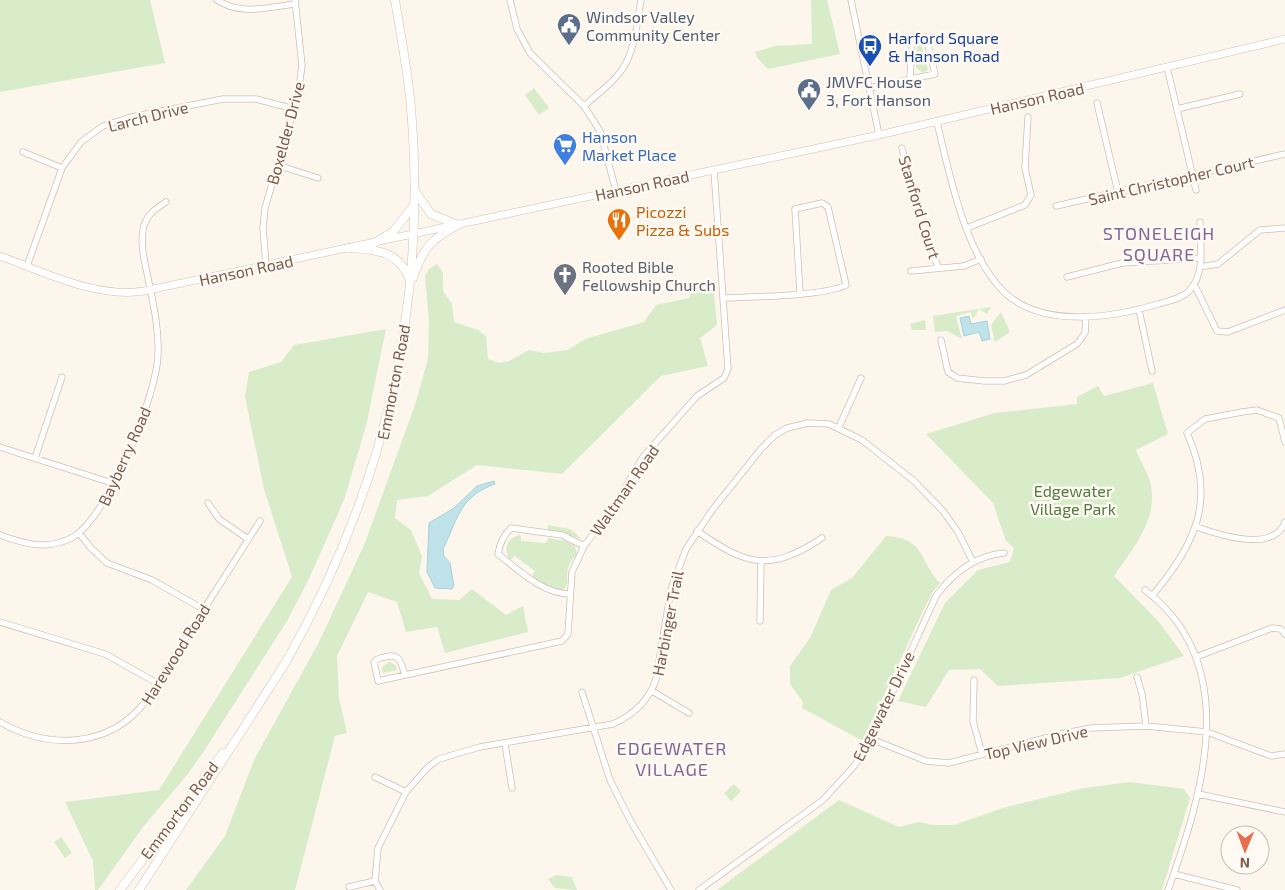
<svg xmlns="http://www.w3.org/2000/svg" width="1285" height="890" viewBox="0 0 1285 890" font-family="'Exo 2',sans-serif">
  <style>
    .green { fill: #d8ecc9 }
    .water { fill: #bfe3e8; stroke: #a5d3da }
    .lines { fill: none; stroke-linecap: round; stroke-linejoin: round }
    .minor-casing { stroke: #d1beb0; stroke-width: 7 }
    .tertiary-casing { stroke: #d1beb0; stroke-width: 8 }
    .secondary-casing { stroke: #d6c0b0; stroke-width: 9 }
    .minor { stroke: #fff; stroke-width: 5.5 }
    .tertiary { stroke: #fff; stroke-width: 7 }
    .secondary { stroke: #fff; stroke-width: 8 }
    .labels { text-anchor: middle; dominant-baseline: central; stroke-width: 5; stroke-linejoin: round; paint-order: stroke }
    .service-label { font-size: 16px; fill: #4e5e75; stroke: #fffaf3; text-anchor: start }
    .transit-label { font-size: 16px; fill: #164399; stroke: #fffaf3; text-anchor: start }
    .street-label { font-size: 16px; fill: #7a5c4d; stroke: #fffaf3 }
    .shop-label { font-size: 16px; fill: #366cbe; stroke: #fffaf3; text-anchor: start }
    .food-label { font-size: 16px; fill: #c56008; stroke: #fffaf3; text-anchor: start }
    .worship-label { font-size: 16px; fill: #5b616d; stroke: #fffaf3; text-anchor: start }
    .park-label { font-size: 16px; fill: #537a41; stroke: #fffaf3 }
    .neighbourhood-label { font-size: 18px; letter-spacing: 1px; fill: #846695; stroke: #fffaf3 }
  </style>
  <rect width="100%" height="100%" fill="#fdf6ec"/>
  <path class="green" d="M0,0h150l15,63 -165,29z
    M811,0h16l13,54 -72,15 -10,-10 -3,-7 20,-6 37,-2z
    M921,42l7,28 -5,3 -7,-5 1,-25z
    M534,88l15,20 -10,7 -14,-20z
    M437,264l6,9v18l9,13 2,18 24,8 8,6 2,23 11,4 10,-2 20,-11 15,3 24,-3 17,-11 59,-17 12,-17 33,-7 5,-12 10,-5 9,4 4,40 -17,13 8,28 -47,10 -99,98 -85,-9 -49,31 -31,4 -2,18 16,12 11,26 -3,17 13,26 27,1 13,-11 34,26 17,-9 5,26 -83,21 -8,-26 -31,5 -9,-30 -29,-10 -31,64 2,42 8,35 -12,3 -40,154h-109l39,-54 29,-76 65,-118 46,-99 51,-141 12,-44 1,-35 -4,-47 4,-7z
    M991,307l-4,7 -8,-5 -6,10 -2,-7 -15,4 6,23 -15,-8 -12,1 -2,-16z
    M1001,312l9,20 -15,10 -4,-17z
    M925,320l1,10h-14l-2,-6z
    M386,329l-20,97 -22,74 -36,81 -21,40 -83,130 -17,24 -44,52 -45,63h-3l-2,-29 -28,-59 94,-12 133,-213 -28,-88 -19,-92 4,-25 32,-10 13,-17z
    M1153,383l15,51 -32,16c4,11 13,24 15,36 6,36 -18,62 -37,90l45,46 25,34 -64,22 -122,8 -18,-17 -31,1 -23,37 -28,-6 47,-98 33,-33 32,-8 4,-14 -8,-7 -13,-38 -67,-69 69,-21 82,-9v-7l21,-11 6,10z
    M548,525l22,4 12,10 -34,-9z
    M519,535l2,1v5l25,2 2,-5 17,3 10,5 2,8c-16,16 -6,24 -12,34 -12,6 -24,-6 -33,-12l3,-5 -20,-15 -5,4c-7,-11 -4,-21 9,-25z
    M886,536c40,2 32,24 54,47l-8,10 -18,37 -51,111 -61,-33 1,-6 -13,-18v-18l20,-28 21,-48 21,-12z
    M389,662l7,3 1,5 -14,3 -1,-6z
    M1130,782l54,7 6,9 -28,92h-445l122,-90 60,27 20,-5 14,3h21l49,-17 81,-20z
    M734,784l7,7 -10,10 -7,-8z
    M61,837l11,16 -7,5 -11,-16z
    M557,875l15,2 5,13 -22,-2 -7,-9z"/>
  <path class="water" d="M969,316l2,8 16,-3 3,18 -8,2 -3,-9 -15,4 -4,-18z
    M494,481l1,3c-36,13 -37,35 -52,65l1,7 6,7 4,23 -2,3 -17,-1 -8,-16 2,-49 25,-15 23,-22z"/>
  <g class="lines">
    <g class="minor-casing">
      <path id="minor" d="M217,0c24,16 52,7 78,4
        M510,0l7,29 13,24 54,53 16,25 16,60
        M851,0l28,135
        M1167,67l29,123
        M869,88l66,-14 -9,-37 -11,-1 -3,1 -2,43
        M1097,103l21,89
        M584,106c12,-11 27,-21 37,-35 14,-19 16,-48 20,-71
        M1177,109l63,-15
        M937,122c12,51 28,133 68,171 38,35 107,25 153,11 10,-3 23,-5 31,-13 17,-17 11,-47 11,-69
        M902,148l13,54 23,65
        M23,152l39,16
        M277,165l41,13
        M1056,206l229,-52
        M967,228l58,-23 6,-10 -6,-27 3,-51
        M266,265l-3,-37 2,-20 33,-113 4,-30 -7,-65
        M27,266l35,-98 19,-26 22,-16 28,-9 92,-18h33l38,10
        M1200,267l18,-3 42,-34 25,-2
        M911,271l53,-5 17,-7
        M1067,277l55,-14 79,-5
        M1194,284l23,47 11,1 57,-22
        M723,298c28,-1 102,-2 123,-13l-18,-78 -6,-4 -27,6 5,84
        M1139,310l13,61
        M941,340l7,32 9,6 27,3h20l22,-6 51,-31 8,-11 1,-16
        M839,427l22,-49
        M0,447l112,36
        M35,458l27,-81
        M208,503l11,16 29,20
        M1197,527c22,8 77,26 88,-5
        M697,531c49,34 72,42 125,7
        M79,533l12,15 16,15 45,17 51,29
        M0,535c25,9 48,16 73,2 35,-20 84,-142 85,-183 1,-24 -4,-47 -9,-71 -3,-17 -9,-35 -6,-53 2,-14 12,-21 23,-28
        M1145,590c98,74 58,203 23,300
        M570,594c-29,-1 -50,-23 -72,-40 2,-11 5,-18 13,-26l51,7 22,11
        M1152,596c44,-52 65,-97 35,-163l18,-14 37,-7 15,-2 22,8 6,24
        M760,621l1,-60
        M0,622l105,32 52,29
        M1196,657l76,-29 9,1 4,5
        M405,675c-4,-13 -5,-22 -20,-18 -5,1 -8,1 -11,5l4,19 184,-40 6,-7 4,-62 12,-26 29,-38 30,-51 54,-61 27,-18 4,-9 -14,-199
        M1137,677l5,17 4,32
        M974,680l-1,41 9,33
        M652,691l37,22
        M582,692l28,88 20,40 41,70
        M0,722c49,28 109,26 145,-20l115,-181
        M871,739l55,22 23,2 116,-30 26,-5 55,-2 61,6 64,24 14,-2
        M505,744l7,44
        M375,777l31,15
        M1198,794l87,18
        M1174,874l63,16
        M349,887l26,-6
        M380,890l-5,-9 3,-33 28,-56 21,-24 12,-9 41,-12 133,-23c20,-9 36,-23 43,-45l15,-90 15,-40 27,-40 48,-60 14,-14 12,-7 21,-5 21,1 33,16 52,41 29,30 15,21 15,30
        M699,890l124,-90 32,-35 16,-26 65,-143c17,-23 38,-40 68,-43"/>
    </g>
    <g class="tertiary-casing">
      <path id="tertiary" d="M0,256c44,16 97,43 144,35l735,-156 406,-96"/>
    </g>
    <g class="secondary-casing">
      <path id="secondary" d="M415,191l16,23 27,11
        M374,243l19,-11 21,-27
        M349,248c26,2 49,2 60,30
        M413,278c10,-29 17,-39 45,-53
        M120,890l103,-137
        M139,890l147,-228c98,-174 142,-354 125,-554 -3,-36 -10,-72 -16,-108"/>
    </g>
    <use href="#minor" class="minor"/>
    <use href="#tertiary" class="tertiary"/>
    <use href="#secondary" class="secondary"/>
  </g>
  <defs>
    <g id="civic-pin" transform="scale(1.25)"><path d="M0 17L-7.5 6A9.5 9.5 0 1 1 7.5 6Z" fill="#5c6f8a" stroke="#fffaf3"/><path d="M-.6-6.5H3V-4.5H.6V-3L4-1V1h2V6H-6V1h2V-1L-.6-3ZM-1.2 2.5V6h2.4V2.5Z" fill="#fff"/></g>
    <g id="bus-pin" transform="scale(1.25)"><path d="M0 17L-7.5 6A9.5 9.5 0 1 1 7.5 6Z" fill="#1a4fb4" stroke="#fffaf3"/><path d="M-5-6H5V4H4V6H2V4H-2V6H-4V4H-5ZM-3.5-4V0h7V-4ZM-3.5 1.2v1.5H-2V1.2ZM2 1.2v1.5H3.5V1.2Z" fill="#fff"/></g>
    <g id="supermarket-pin" transform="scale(1.25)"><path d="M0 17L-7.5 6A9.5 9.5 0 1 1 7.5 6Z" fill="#3f7fe0" stroke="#fffaf3"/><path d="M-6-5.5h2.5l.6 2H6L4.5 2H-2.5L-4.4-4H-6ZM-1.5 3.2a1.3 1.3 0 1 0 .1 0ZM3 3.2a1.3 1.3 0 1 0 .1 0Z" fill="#fff"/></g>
    <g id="restaurant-pin" transform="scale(1.25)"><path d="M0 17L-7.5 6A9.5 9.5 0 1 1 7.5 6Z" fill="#e8710a" stroke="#fffaf3"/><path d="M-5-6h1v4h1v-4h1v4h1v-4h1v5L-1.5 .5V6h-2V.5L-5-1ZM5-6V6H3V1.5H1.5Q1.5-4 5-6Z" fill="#fff"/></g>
    <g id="church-pin" transform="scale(1.25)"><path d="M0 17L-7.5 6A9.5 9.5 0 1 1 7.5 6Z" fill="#6b7280" stroke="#fffaf3"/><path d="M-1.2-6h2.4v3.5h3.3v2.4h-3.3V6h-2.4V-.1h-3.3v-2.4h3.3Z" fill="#fff"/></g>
  </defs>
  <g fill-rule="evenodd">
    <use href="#civic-pin" x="569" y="25"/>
    <use href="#bus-pin" x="870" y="46"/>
    <use href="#civic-pin" x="809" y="90"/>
    <use href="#supermarket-pin" x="565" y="145"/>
    <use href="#restaurant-pin" x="619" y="220"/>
    <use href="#church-pin" x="565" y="275"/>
  </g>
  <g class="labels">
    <g class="service-label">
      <text x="586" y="16">Windsor Valley<tspan x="586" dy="18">Community Center</tspan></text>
      <text x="826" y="81">JMVFC House<tspan x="826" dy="18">3, Fort Hanson</tspan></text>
    </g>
    <g class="transit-label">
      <text x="888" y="37">Harford Square<tspan x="888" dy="18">&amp; Hanson Road</tspan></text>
    </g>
    <g class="street-label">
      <text transform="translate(1037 98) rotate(-13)">Hanson Road</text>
      <text transform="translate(148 116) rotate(-14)">Larch Drive</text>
      <text transform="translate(285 133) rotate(-75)">Boxelder Drive</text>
      <text transform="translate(1171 180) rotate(-13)">Saint Christopher Court</text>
      <text transform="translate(642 185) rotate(-12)">Hanson Road</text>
      <text transform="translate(920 207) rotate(73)">Stanford Court</text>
      <text transform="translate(246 270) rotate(-12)">Hanson Road</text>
      <text transform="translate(393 382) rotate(-79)">Emmorton Road</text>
      <text transform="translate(124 456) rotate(-66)">Bayberry Road</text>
      <text transform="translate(624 490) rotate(-55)">Waltman Road</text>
      <text transform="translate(667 623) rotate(-79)">Harbinger Trail</text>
      <text transform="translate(175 654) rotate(-58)">Harewood Road</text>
      <text transform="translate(883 706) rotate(-64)">Edgewater Drive</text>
      <text transform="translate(1036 742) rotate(-13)">Top View Drive</text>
      <text transform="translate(179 810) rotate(-53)">Emmorton Road</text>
    </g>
    <g class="shop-label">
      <text x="582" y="136">Hanson<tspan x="582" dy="18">Market Place</tspan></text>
    </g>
    <g class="food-label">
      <text x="636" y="211">Picozzi<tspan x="636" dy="18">Pizza &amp; Subs</tspan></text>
    </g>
    <g class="worship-label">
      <text x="582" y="266">Rooted Bible<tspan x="582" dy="18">Fellowship Church</tspan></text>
    </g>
    <g class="park-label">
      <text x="1073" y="490">Edgewater<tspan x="1073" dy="18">Village Park</tspan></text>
    </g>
    <g class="neighbourhood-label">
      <text x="1159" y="233">STONELEIGH<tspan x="1159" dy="21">SQUARE</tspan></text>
      <text x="672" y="748">EDGEWATER<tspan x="672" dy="21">VILLAGE</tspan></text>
    </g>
  </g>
  <g transform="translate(1245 850) rotate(181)"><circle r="24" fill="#fffaf3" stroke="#cabbb1"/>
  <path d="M0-4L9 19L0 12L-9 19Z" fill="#e76f51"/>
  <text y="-8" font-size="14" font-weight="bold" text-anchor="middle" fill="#7a5c4d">N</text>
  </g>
</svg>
